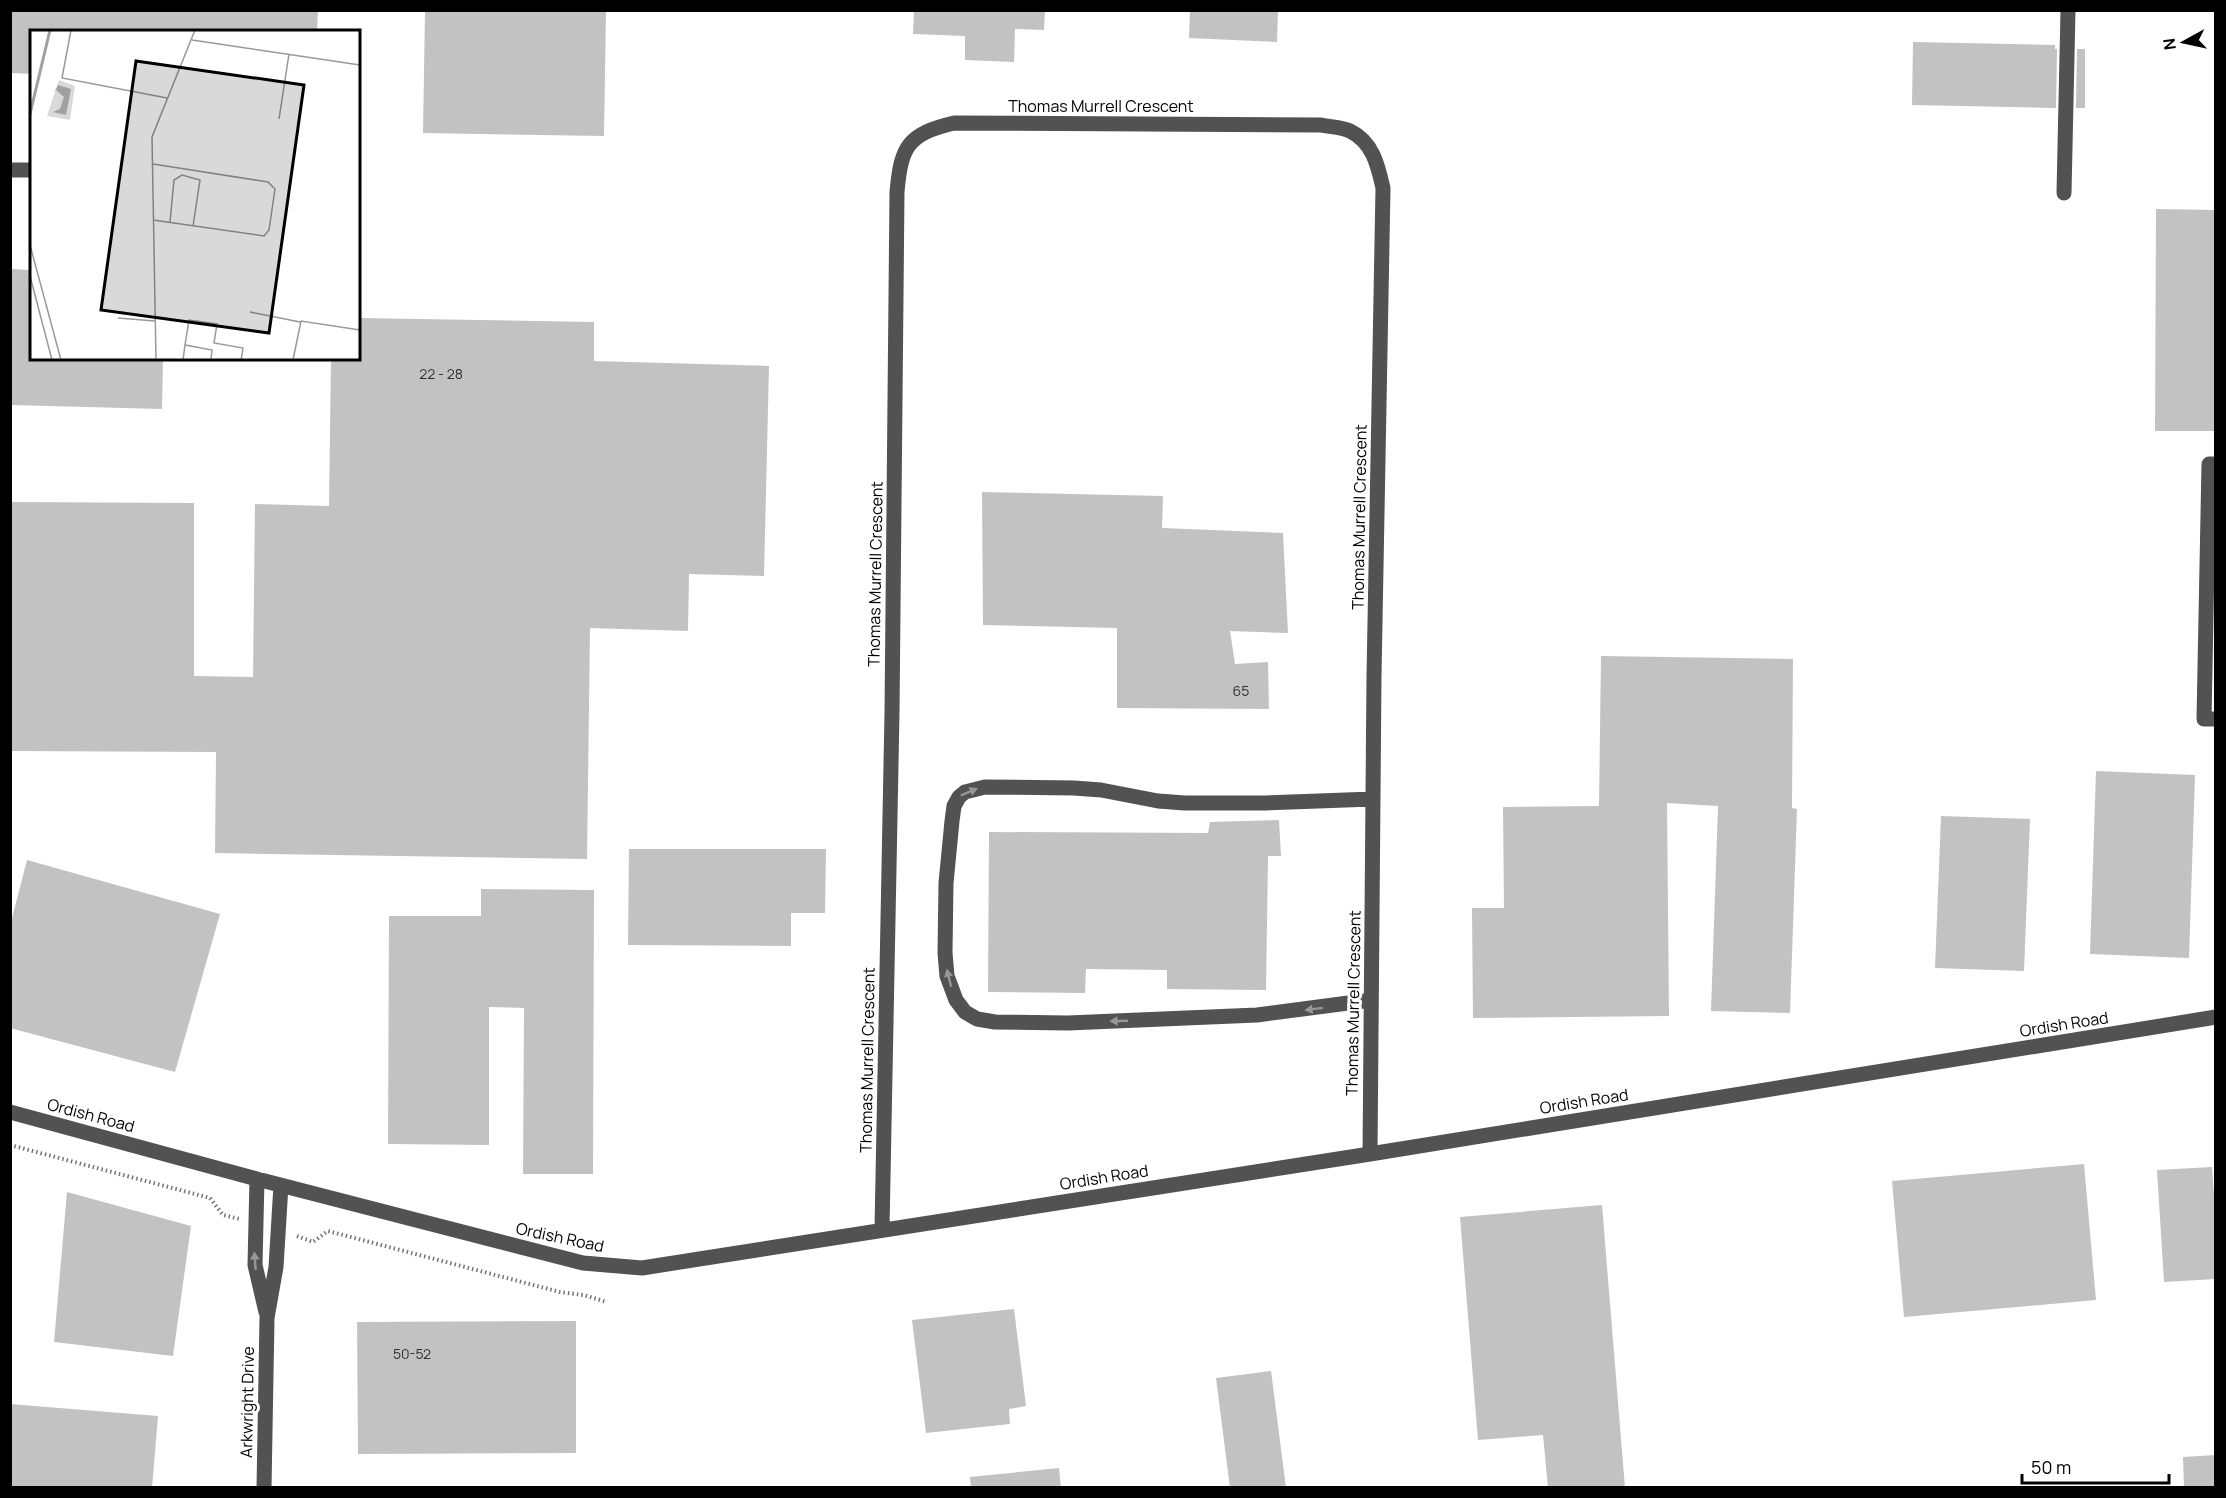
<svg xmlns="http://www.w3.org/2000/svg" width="2226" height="1498" viewBox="0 0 2226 1498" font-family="Manrope,sans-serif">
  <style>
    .building { fill: #c2c2c2 }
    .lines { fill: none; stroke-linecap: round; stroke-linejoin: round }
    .path { stroke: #747474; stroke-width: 4; stroke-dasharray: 1.5 3; stroke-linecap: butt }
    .minor { stroke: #525252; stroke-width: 15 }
    .oneway { fill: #979797 }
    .labels { text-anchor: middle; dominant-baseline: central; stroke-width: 6; stroke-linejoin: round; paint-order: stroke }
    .number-label { font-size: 14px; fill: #303030 }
    .street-label { font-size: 16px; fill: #000; stroke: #fff }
    .inset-river { fill: none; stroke: #a0a0a0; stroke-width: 3 }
    .inset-road { fill: none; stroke: #999; stroke-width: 1.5 }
    .view { fill: #000; fill-opacity: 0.15; stroke: #000; stroke-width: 3 }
    .inset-edge { fill: none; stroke: #000; stroke-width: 3 }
  </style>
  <rect width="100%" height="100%" fill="#fff"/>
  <path class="building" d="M10,10h308l-1,22h-285v42l-22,-1z
    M425,10h181l-2,126 -181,-3z
    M914,10h131l-1,20 -29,-1 -1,33 -49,-2v-24l-52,-2z
    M1190,10h88l-1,32 -88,-4z
    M1913,42l142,3v4h2l-1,59 -144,-3z
    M2077,49h8v59h-9z
    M2156,209l60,1v221h-61z
    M10,269l22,1v88h131l-1,51 -152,-4z
    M358,318l236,4v39l175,5 -5,210 -75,-2 -1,57 -98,-3 -3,231 -372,-6 1,-101 -206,-1v-249l184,1v173l59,1 2,-173 74,2 2,-148h27z
    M982,492l181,4 -1,32 121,5 5,100 -58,-2 5,33 33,-2 1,47 -152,-1v-80l-134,-3z
    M1601,656l192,3 -1,149 5,1 -7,204 -79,-2 7,-205 -51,-3 2,213 -196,2 -1,-110h32l-1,-101 96,-1z
    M2096,771l99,4 -6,183 -99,-4z
    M1941,816l89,3 -6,152 -89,-3z
    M1279,820l2,36h-13l-2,134 -99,-1v-19l-81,-1 -1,24 -97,-1 1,-160 219,1 2,-11z
    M629,849h197l-1,64h-34v33l-163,-1z
    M27,860l193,54 -45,158 -165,-44v-102z
    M481,889l113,1 -1,284h-70l1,-166 -35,-1v138l-101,-1 1,-228h92z
    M2084,1164l12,136 -192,17 -12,-136z
    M2212,1167l4,58v54l-52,3 -7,-112z
    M67,1192l124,34 -18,130 -119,-14z
    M1602,1205l23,283h-77l-5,-53 -65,5 -18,-223z
    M1014,1309l12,97 -17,3 1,15 -84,9 -14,-113z
    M576,1321v132l-218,1 -1,-132z
    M1271,1371l15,117h-56l-14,-110z
    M10,1404l148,12 -6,72h-142z
    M2216,1455v33h-32l-1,-31z
    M1059,1468l2,20h-90l-1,-11z"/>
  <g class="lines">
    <path class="path" d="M10,1145l200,53 13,17 17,4
      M297,1236l16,6 15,-11 232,61 23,3 24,7"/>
    <path class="minor" d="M10,170h22
      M2064,193l4,-183
      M2216,464h-7l-5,255h12
      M1371,1000l-114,15 -189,8 -73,-1 -18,-3 -12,-7 -9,-12 -9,-24 -2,-23 1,-70 6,-62 2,-15 5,-9 6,-5 20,-5 89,1 27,2 57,11 27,2h81l107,-4
      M10,1112l247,67 326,84 59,5 728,-114 846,-137
      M257,1179l-2,86 11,47
      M882,1229l10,-516 5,-521c4,-46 11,-58 57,-69l367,2c9,2 21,2 29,6 23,11 28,35 33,57l-9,488 -4,478
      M264,1488l3,-170 9,-51 5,-82"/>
  </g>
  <defs><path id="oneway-solid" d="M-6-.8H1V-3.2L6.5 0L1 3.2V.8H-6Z" transform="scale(1.5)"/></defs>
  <g class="oneway">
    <use href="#oneway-solid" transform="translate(969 792) rotate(-23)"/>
    <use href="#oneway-solid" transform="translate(949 978) rotate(-104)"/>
    <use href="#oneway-solid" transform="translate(1314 1009) rotate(173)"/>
    <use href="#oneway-solid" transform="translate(1119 1021) rotate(178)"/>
    <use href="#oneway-solid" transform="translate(255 1261) rotate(-94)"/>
  </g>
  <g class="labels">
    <g class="number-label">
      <text x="441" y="373">22 - 28</text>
      <text x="1241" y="690">65</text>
      <text x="412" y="1353">50-52</text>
    </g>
    <g class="street-label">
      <text x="1101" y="106">Thomas Murrell Crescent</text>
      <text transform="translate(1359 517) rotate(-89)">Thomas Murrell Crescent</text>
      <text transform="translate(875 574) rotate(-89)">Thomas Murrell Crescent</text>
      <text transform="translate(1353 1003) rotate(-89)">Thomas Murrell Crescent</text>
      <text transform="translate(2064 1024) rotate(-9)">Ordish Road</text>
      <text transform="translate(867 1060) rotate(-89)">Thomas Murrell Crescent</text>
      <text transform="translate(1584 1101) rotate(-9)">Ordish Road</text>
      <text transform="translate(91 1115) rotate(15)">Ordish Road</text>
      <text transform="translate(1104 1177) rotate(-9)">Ordish Road</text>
      <text transform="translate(560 1237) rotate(12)">Ordish Road</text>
      <text transform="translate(247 1402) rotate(-89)">Arkwright Drive</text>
    </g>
  </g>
  <g transform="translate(30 30)">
    <rect width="330" height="330" fill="#fff"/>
    <path d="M29,50l16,6 -5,34 -23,-4z" fill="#d9d9d9"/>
    <path d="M29,54l14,3 -5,31 -18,-5 2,-6h7l3,-11 -8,-5z" fill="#d9d9d9"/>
    <path d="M28,55l13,4 -5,26 -13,-3 7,-3 4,-12 -8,-7z" fill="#a0a0a0"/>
    <path class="inset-river" d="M0,84l20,-84"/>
    <path class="inset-road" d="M41,0l-9,48 105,20M162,10l168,25M249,89l10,-65M123,134l115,18 7,7 -6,41 -5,6 -111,-16M140,192l4,-42 8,-5 18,5 -7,46M0,215l31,115M0,246l22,84M220,282l50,10M88,288l37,3M155,315l4,-25 28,4 -3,19 29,5 -2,12M126,330l-4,-223 43,-107M153,330l2,-15 27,5 -1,10M263,330l8,-39 59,9"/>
    <path class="view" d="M106,31l168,24 -35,248 -168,-23z"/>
    <rect width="330" height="330" class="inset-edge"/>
  </g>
  <rect width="2226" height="1498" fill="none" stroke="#000000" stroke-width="24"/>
  <g transform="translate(2184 42) rotate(262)" stroke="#ffffff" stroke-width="4.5" paint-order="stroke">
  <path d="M0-4.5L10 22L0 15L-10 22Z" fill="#000000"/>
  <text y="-9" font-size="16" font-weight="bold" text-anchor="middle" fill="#000000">N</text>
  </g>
  <path d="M2022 1474v9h147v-9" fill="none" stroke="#000000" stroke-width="3"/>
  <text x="2031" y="1474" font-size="18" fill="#000000" stroke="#ffffff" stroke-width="4.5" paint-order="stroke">50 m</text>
</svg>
